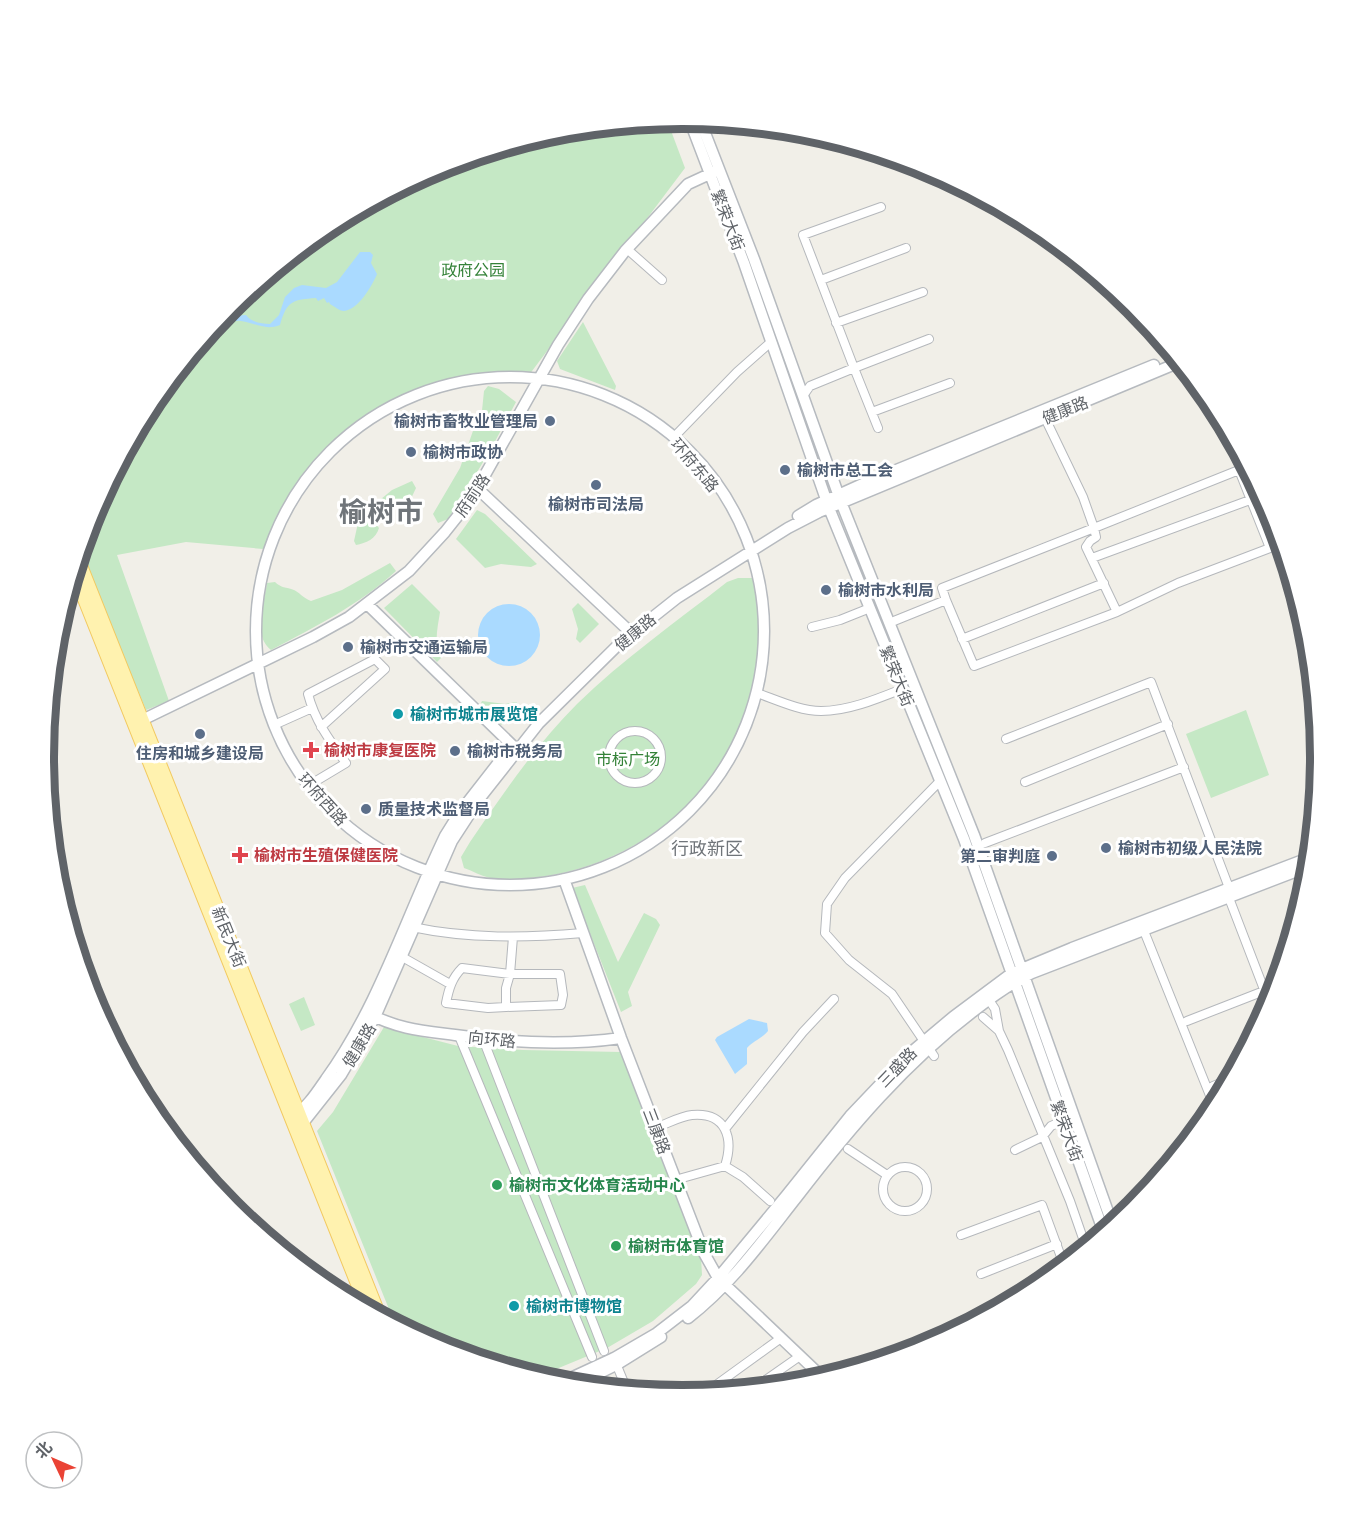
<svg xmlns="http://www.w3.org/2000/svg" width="1364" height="1514" viewBox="0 0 1364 1514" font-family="'PT Sans','Noto Sans SC',sans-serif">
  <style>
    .green { fill: #c5e8c5 }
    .water { fill: #aadaff }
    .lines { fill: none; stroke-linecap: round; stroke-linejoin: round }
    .street-casing { stroke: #b5b8bc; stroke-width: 10 }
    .secondary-casing { stroke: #b6babf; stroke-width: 13 }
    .primary-casing { stroke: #f2c960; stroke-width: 14 }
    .street { stroke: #fff; stroke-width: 8 }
    .secondary { stroke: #fff; stroke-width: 10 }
    .primary { stroke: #fff2af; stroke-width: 12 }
    .service-dot { fill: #5c6f8a; stroke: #fff; stroke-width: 2 }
    .culture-dot { fill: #0f9aa8; stroke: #fff; stroke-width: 2 }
    .health-dot { fill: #e0444e; stroke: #fff; stroke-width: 2 }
    .leisure-dot { fill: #2e9e5b; stroke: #fff; stroke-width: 2 }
    .labels { text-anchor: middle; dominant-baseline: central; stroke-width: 6; stroke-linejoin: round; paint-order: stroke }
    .street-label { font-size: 16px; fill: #5f6368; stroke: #fff }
    .park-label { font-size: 16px; fill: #348238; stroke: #fff }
    .service-label { font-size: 16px; font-weight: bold; fill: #4e5e75; stroke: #fff; text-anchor: start }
    .culture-label { font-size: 16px; font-weight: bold; fill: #0d838f; stroke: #fff; text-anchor: start }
    .health-label { font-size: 16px; font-weight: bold; fill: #be3a42; stroke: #fff; text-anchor: start }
    .leisure-label { font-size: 16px; font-weight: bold; fill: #27864d; stroke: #fff; text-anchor: start }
    .neighbourhood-label { font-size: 18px; fill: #70757a; stroke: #fff }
    .town-label { font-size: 28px; font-weight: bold; fill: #70757a; stroke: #fff }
    .rim { fill: none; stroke: #5f6368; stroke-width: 8 }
  </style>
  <rect width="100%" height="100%" fill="#f1efe8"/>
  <path class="green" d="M667,120l18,48 -156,207c-83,0 -170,30 -220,101 -16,23 -29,49 -46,73l-77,-7 -69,13 52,146 -23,9 -66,-158 12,-40 59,-110 80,-97 97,-79 110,-59 120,-36z
    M583,322l33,64 -1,4 -55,-21 -3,-8z
    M488,386l11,3 17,13 -24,45 -28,47 -16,25 -10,4 -5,-9 27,-46 14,-40 6,2 4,-39z
    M412,481l4,7 -9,19 -6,1 -20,-9 11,-9z
    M477,510l8,4 52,50 -6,3 -30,-3 -16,4 -29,-29z
    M366,513l13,15c-3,11 -13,15 -23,17l-2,-4 4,-18z
    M390,563l6,8c-37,34 -81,56 -125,79 -19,-15 -7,-46 -4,-67l8,-1c6,6 11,5 19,8 5,2 9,8 17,11l31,-11z
    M738,578h22c6,37 10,78 -3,114 -2,7 -8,12 -11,19 -5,9 -8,20 -13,29 -9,18 -20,35 -32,50 -41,50 -106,82 -170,88 -13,1 -28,3 -41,0 -9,-2 -17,-7 -26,-10l-3,-11 9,-15c32,-47 66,-97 107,-138 46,-45 99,-82 150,-122z
    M412,584l28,28c-2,14 -7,33 1,46l-4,4 -53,-54z
    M578,603l21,21 -19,19 -4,-4 2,-10 -6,-20z
    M482,701l23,3 11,-2 6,5 -21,18 -21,-20z
    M1246,710l23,65 -58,23 -25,-64z
    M585,885l33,77 26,-49 12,6 4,6 -32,67 4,14 -11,6 -49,-124z
    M304,997l11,28 -14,6 -12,-27z
    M384,1027l74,19 65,4 98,2 80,205 1,18 -6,9 -43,37 -46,27 -70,29 -100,-30 -42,-23 -78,-193 16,-19z"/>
  <path class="water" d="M360,252h10l3,3 -2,8 6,11c-5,12 -19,36 -33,37 -5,0 -10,-5 -14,-7l-1,-2 -2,1 -3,-5 -6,3 -2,-3c-23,2 -29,2 -36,27 -15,6 -24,-2 -39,-4 -6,-1 -14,2 -20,4l-5,-2 7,-8c7,4 15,0 23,0 6,8 15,8 24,9l9,-9 6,-18 9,-9 8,-3 24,3 11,-6z
    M478 635a31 31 0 1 1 62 0a31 31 0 1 1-62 0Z
    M749,1019l18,4 1,8c-8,9 -14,9 -21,17v16l-12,10 -20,-34 2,-3z"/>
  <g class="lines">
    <g class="street-casing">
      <path id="street" d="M627,249l35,31
        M821,280l85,-32
        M836,323l87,-31
        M803,396l7,-10 44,-18 -51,-133 78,-28
        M872,412l78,-29
        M878,428l-24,-60 75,-29
        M674,437l63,-65 34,-30
        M1256,513l13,-5
        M1092,558l158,-58
        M946,600l-4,-12 152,-60 2,9 -6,4 -4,6 31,65
        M889,623l57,-23 28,66 143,-54 61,-29 92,-35 -31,-78 -145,58 -11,-31 -38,-79
        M812,627l28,-7 30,-12
        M962,639l142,-56
        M757,693c20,7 43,18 64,18 27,0 56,-12 81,-22
        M274,725l38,-17
        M609 757a26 26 0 1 1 52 0a26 26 0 1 1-52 0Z
        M1006,739l145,-57 80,211
        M1025,782l143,-58
        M310,788l6,-7 30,-18c-16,-22 -31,-42 -38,-69l67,-35 10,10 -64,58
        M985,843l199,-76
        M1229,898l41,107
        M1142,926l73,182
        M412,927c57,12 114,11 171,6
        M397,954l53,30
        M989,1000l6,9 4,22
        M506,1007l55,-2 2,-10 -3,-21h-50l-4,14v19l-18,1 -42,-5c3,-15 6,-25 16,-35l48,6 3,-37
        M983,1017l16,14 9,19 62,151 16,46
        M1187,1021l77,-30
        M459,1036l133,321
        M483,1039l121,312
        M934,1056l-42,-62 -43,-34 -24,-27 2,-29 18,-26 95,-97
        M1213,1086l17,-7
        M655,1128c12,-4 25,-12 37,-13 34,-3 42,23 33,51
        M725,1129l78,-97 31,-33
        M848,1149l39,26
        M1015,1150l27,-13 9,-11 16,-7
        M883 1189a22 22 0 1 1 44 0a22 22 0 1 1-44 0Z
        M675,1180l50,-14 18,11 27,24
        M961,1235l81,-30 22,60
        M981,1274l76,-30
        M989,1312l12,-5
        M615,1361l12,29
        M801,1384l17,-11
        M753,1389l47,-33
        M705,1393l76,-55"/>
    </g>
    <g class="secondary-casing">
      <path id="secondary" d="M689,119l55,144 85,245 135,331 140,394
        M700,120l54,139 87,243 133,333 139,391
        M256 631a254 254 0 1 1 508 0a254 254 0 1 1-508 0Z
        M478,489l149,140
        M798,516l18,-11 51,-23 287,-117
        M367,604l145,141
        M136,723l177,-86 36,-20 60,-46 36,-39 27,-34 86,-153 30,-46 37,-48 63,-67 26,-12
        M564,879l57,159 83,215 14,25 100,95 3,6
        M370,1014c27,15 55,17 85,21 56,8 110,11 166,3
        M293,1116c14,-8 24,-24 33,-37 53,-73 80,-162 119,-243l15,-24 46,-59
        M297,1126l6,-3 38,-48 34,-58 77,-176 28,-43 59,-75 80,-79 58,-46 111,-70 31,-16 361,-150
        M688,1318c44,-34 75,-78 109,-121 53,-69 109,-135 178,-187 18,-14 36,-27 57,-37l278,-107
        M560,1383l54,-25 43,-25 35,-27 26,-28 68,-82 64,-80 59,-62 44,-37 59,-44 60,-25 239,-91
        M575,1385l41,-20 45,-28"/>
    </g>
    <g class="primary-casing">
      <path id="primary" d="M78,558l302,758
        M74,574l293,735"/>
    </g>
    <use href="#street" class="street"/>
    <use href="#secondary" class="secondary"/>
    <use href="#primary" class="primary"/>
  </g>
  <g class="service-dot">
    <circle cx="550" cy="421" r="6"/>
    <circle cx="411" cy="452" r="6"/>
    <circle cx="785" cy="470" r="6"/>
    <circle cx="596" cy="485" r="6"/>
    <circle cx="826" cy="590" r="6"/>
    <circle cx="348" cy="647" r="6"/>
    <circle cx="200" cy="734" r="6"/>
    <circle cx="455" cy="751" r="6"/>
    <circle cx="366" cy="809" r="6"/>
    <circle cx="1106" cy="848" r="6"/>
    <circle cx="1052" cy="856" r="6"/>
  </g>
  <g class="culture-dot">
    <circle cx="398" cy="714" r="6"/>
    <circle cx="514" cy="1306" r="6"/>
  </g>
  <g class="health-dot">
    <path d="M308 741h6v6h6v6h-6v6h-6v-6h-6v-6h6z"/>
    <path d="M237 846h6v6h6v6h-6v6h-6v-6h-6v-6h6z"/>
  </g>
  <g class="leisure-dot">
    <circle cx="497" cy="1185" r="6"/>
    <circle cx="616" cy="1246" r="6"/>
  </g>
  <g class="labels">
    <g class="street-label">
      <text transform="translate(728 220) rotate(69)">繁荣大街</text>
      <text transform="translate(1065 410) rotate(-22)">健康路</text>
      <text transform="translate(695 465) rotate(50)">环府东路</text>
      <text transform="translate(472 495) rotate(-56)">府前路</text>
      <text transform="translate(635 632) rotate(-40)">健康路</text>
      <text transform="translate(897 676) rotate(68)">繁荣大街</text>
      <text transform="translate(323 799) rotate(48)">环府西路</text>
      <text transform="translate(229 937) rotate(68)">新民大街</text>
      <text transform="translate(492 1039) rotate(6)">向环路</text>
      <text transform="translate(359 1045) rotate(-59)">健康路</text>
      <text transform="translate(897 1067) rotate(-46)">三盛路</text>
      <text transform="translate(657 1131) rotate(69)">三康路</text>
      <text transform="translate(1067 1131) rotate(70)">繁荣大街</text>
    </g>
    <g class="park-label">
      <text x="473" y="270">政府公园</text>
      <text x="628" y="759">市标广场</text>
    </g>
    <g class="service-label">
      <text x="538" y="421" text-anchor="end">榆树市畜牧业管理局</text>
      <text x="423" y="452">榆树市政协</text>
      <text x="797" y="470">榆树市总工会</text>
      <text x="596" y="504" text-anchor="middle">榆树市司法局</text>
      <text x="838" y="590">榆树市水利局</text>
      <text x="360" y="647">榆树市交通运输局</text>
      <text x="467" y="751">榆树市税务局</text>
      <text x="200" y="753" text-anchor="middle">住房和城乡建设局</text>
      <text x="378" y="809">质量技术监督局</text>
      <text x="1118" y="848">榆树市初级人民法院</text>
      <text x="1040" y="856" text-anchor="end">第二审判庭</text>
    </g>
    <g class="culture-label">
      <text x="410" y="714">榆树市城市展览馆</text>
      <text x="526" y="1306">榆树市博物馆</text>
    </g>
    <g class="health-label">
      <text x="324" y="750">榆树市康复医院</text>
      <text x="254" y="855">榆树市生殖保健医院</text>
    </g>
    <g class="leisure-label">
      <text x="509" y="1185">榆树市文化体育活动中心</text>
      <text x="628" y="1246">榆树市体育馆</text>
    </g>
    <g class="neighbourhood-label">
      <text x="707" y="848">行政新区</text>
    </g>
    <g class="town-label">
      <text x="381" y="511">榆树市</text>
    </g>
  </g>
  <path d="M0 0H1364V1514H0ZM54 757a628 628 0 1 1 1256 0a628 628 0 1 1-1256 0Z" fill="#fff" fill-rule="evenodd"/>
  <path class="rim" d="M54 757a628 628 0 1 1 1256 0a628 628 0 1 1-1256 0Z"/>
  <g transform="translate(54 1460) rotate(314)"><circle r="28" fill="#ffffff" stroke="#bfc1c3" stroke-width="1.5"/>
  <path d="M0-4.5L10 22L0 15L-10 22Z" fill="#ea4335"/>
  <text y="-9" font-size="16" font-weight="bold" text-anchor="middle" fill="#5f6368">北</text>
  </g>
</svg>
